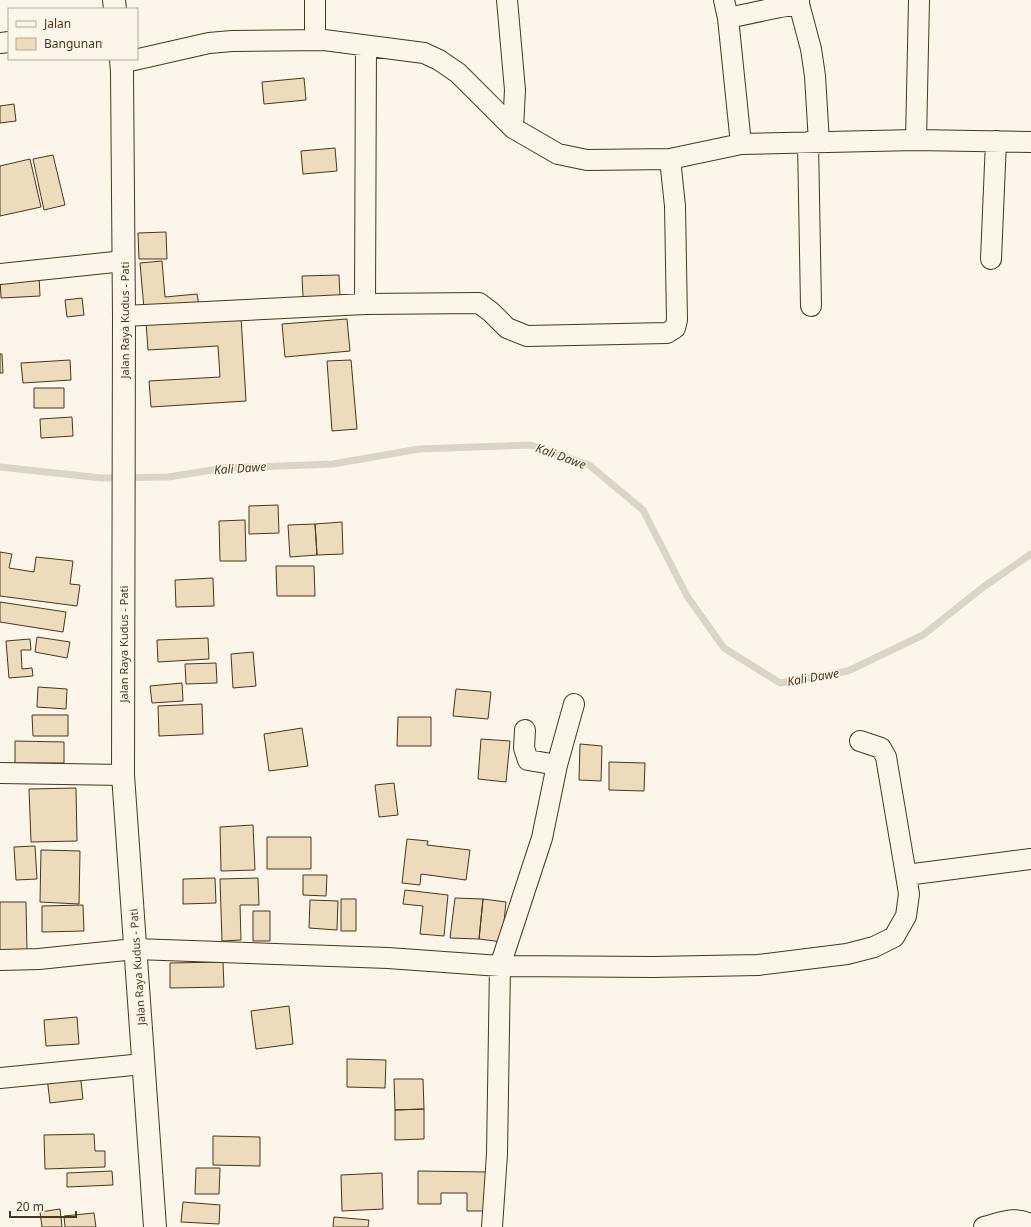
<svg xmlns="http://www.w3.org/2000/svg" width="1031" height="1227" viewBox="0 0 1031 1227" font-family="'Noto Sans',sans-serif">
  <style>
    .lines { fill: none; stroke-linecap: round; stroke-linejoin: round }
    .stream { stroke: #dcd4c6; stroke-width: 7 }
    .building { fill: #ecdcbc; stroke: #4a3520 }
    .minor-casing { stroke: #4a3520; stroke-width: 22 }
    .trunk-casing { stroke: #4a3520; stroke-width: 24 }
    .minor { stroke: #fbf6e9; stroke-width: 20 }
    .trunk { stroke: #fbf6e9; stroke-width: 22 }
    .labels { text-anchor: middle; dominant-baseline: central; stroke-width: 3; stroke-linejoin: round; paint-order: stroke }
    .street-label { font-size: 11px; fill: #4a3520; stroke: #fbf6e9 }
    .water-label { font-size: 12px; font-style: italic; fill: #4a3520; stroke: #fbf6e9 }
  </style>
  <rect width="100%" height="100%" fill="#fbf6e9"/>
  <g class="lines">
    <path class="stream" d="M0,467l102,11 66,-1 57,-9 108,-4 86,-15 112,-4 58,20 54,45 44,86 37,52 56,35 68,-12 75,-36 59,-47 49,-34"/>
  </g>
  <path class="building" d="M304,78l2,22 -42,4 -2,-22z
    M14,104l2,17 -16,2v-17z
    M335,148l2,23 -34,3 -2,-23z
    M53,155l12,50 -21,5 -11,-51z
    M30,159l11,48 -41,9v-50z
    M166,232l1,27h-28l-1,-26z
    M162,261l3,36 32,-3 2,11 -55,4 -4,-46z
    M39,275l1,21 -39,2 -1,-20z
    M339,275l1,21 -37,1 -1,-21z
    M82,298l2,17 -17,2 -2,-17z
    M241,317l5,84 -95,6 -2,-26 71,-4 -2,-31 -70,4 -2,-28z
    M347,319l3,32 -65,6 -3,-33z
    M0,354h2l1,19h-3z
    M70,360l1,20 -48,3 -2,-20z
    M351,360l6,69 -25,2 -5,-70z
    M34,388h30v20h-30z
    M72,417l1,19 -32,2 -1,-19z
    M278,505l1,28 -30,1v-28z
    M245,520l1,41h-26l-1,-40z
    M342,522l1,32 -26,1 -2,-31z
    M315,524l2,31 -27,2 -2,-32z
    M0,552l12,2 -3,14 25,4 2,-15 37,4 -3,23 10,1 -3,21 -77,-10z
    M276,566h38l1,30h-38z
    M213,578l1,28 -38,1 -1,-27z
    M0,602l66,10 -3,20 -63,-10z
    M37,637l33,5 -3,16 -32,-6z
    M208,638l1,21 -51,3 -1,-22z
    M30,639l1,11h-10l1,19 10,-1 1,8 -24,2 -3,-37z
    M253,652l3,34 -23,2 -2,-34z
    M216,663l1,20 -31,1 -1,-20z
    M182,683l1,18 -31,2 -2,-17z
    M38,687l29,2 -1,20 -29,-2z
    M456,689l35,3 -3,27 -35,-3z
    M202,704l1,30 -44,2 -1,-30z
    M32,715h36v21h-35z
    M398,717h33v29h-34z
    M302,728l6,38 -39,5 -5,-37z
    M481,739l29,2 -4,41 -28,-3z
    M15,741l49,1v21h-49z
    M580,744l22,2 -1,35 -22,-1z
    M609,762l36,1 -1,28 -35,-1z
    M394,783l4,32 -19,2 -4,-32z
    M76,788l1,53 -46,1 -2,-53z
    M253,825l2,45 -34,1 -1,-44z
    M267,837h44v32h-44z
    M407,839l21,2 -1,4 43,5 -4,30 -45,-6 -1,11 -18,-2z
    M35,846l2,33 -21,1 -2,-33z
    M41,850l39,1 -1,53 -39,-2z
    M303,875h24l-1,21 -23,-1z
    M215,878l1,25 -33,1v-25z
    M258,878l1,27h-19l1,35 -19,1 -2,-62z
    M405,890l43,5 -4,41 -24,-2 3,-28 -20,-2z
    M455,898l28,1 -4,40 -29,-1z
    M341,899h15v32h-15z
    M483,899l23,3 -4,40 -23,-3z
    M310,900l28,1 -1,29 -28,-2z
    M0,902h26l1,49h-27z
    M83,905l1,26 -42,1v-26z
    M253,911h17v30h-17z
    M223,962l1,25 -54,1v-25z
    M289,1006l4,38 -37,5 -5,-38z
    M77,1017l2,27 -33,2 -2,-26z
    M347,1059l39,1 -1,28 -38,-1z
    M80,1073l3,26 -33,4 -3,-26z
    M394,1079h29l1,30 -29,1z
    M424,1109v30l-29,1v-30z
    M94,1134l1,17h10v16l-60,2 -1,-34z
    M213,1136l47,1v29l-47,-1z
    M196,1168h24l-1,26h-24z
    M112,1171l1,14 -46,2v-14z
    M418,1171l71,1v39h-22v-18h-26v11h-23z
    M382,1173l1,36 -41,2 -1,-36z
    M183,1202l37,3 -1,19 -38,-2z
    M60,1209l2,18h-20l-2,-15z
    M94,1213l2,14h-31l-1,-11z
    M334,1217l35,3 -1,7h-35z"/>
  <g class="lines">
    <g class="minor-casing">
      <path id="minor" d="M507,0l8,90 -2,38
        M724,0l4,18 13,126
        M799,4l12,45 4,27 4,66
        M728,18l52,-11 19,-3v-4
        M315,40v-40
        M0,43l9,-1
        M121,63l88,-20 23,-2 92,-1 100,13 15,7 19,13 55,55 45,26 29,6 83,-1 71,-15 175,-4 115,2
        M916,140l3,-140
        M808,142l3,164
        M991,259l5,-118
        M0,274l124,-13
        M365,304l1,-258
        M124,316l241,-12 114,-1 12,9 16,16 20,8 140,-3 8,-5 2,-8 -2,-114 -5,-47
        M525,730l-1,18 4,12 29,5
        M860,741l21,7 5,9 20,118
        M0,773l123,2
        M0,960l39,-1 96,-10 253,9 112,8 153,1 105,-2 89,-11 27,-7 20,-10 12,-21 3,-22 -3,-19 125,-16
        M0,1078l143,-14
        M492,1227l5,-73 3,-188 42,-128 15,-73 17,-61
        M984,1227c16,-4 32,-12 47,-2"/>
    </g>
    <g class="trunk-casing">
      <path id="trunk" d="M114,0l1,9
        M121,59l1,13 2,244 -1,459 32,452"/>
    </g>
    <use href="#minor" class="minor"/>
    <use href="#trunk" class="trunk"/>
  </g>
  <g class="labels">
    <g class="street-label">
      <text transform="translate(124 320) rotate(-90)">Jalan Raya Kudus - Pati</text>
      <text transform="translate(123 644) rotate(-90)">Jalan Raya Kudus - Pati</text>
      <text transform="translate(137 967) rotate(-94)">Jalan Raya Kudus - Pati</text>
    </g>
    <g class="water-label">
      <text transform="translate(561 456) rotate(20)">Kali Dawe</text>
      <text transform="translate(240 468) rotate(-4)">Kali Dawe</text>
      <text transform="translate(813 677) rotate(-10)">Kali Dawe</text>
    </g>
  </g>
  <rect x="8" y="8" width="130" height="52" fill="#fbf6e9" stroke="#b4a999"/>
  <rect x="16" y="21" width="20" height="6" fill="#fbf6e9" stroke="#b4a999"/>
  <text x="44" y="28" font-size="12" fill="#4a3520">Jalan</text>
  <rect x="16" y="38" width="20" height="12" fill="#ecdcbc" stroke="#b4a999"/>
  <text x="44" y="48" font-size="12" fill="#4a3520">Bangunan</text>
  <path d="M10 1211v6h66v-6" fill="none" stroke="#4a3520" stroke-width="2"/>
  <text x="16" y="1211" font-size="12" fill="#4a3520" stroke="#fbf6e9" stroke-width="3" paint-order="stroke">20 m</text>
</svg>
